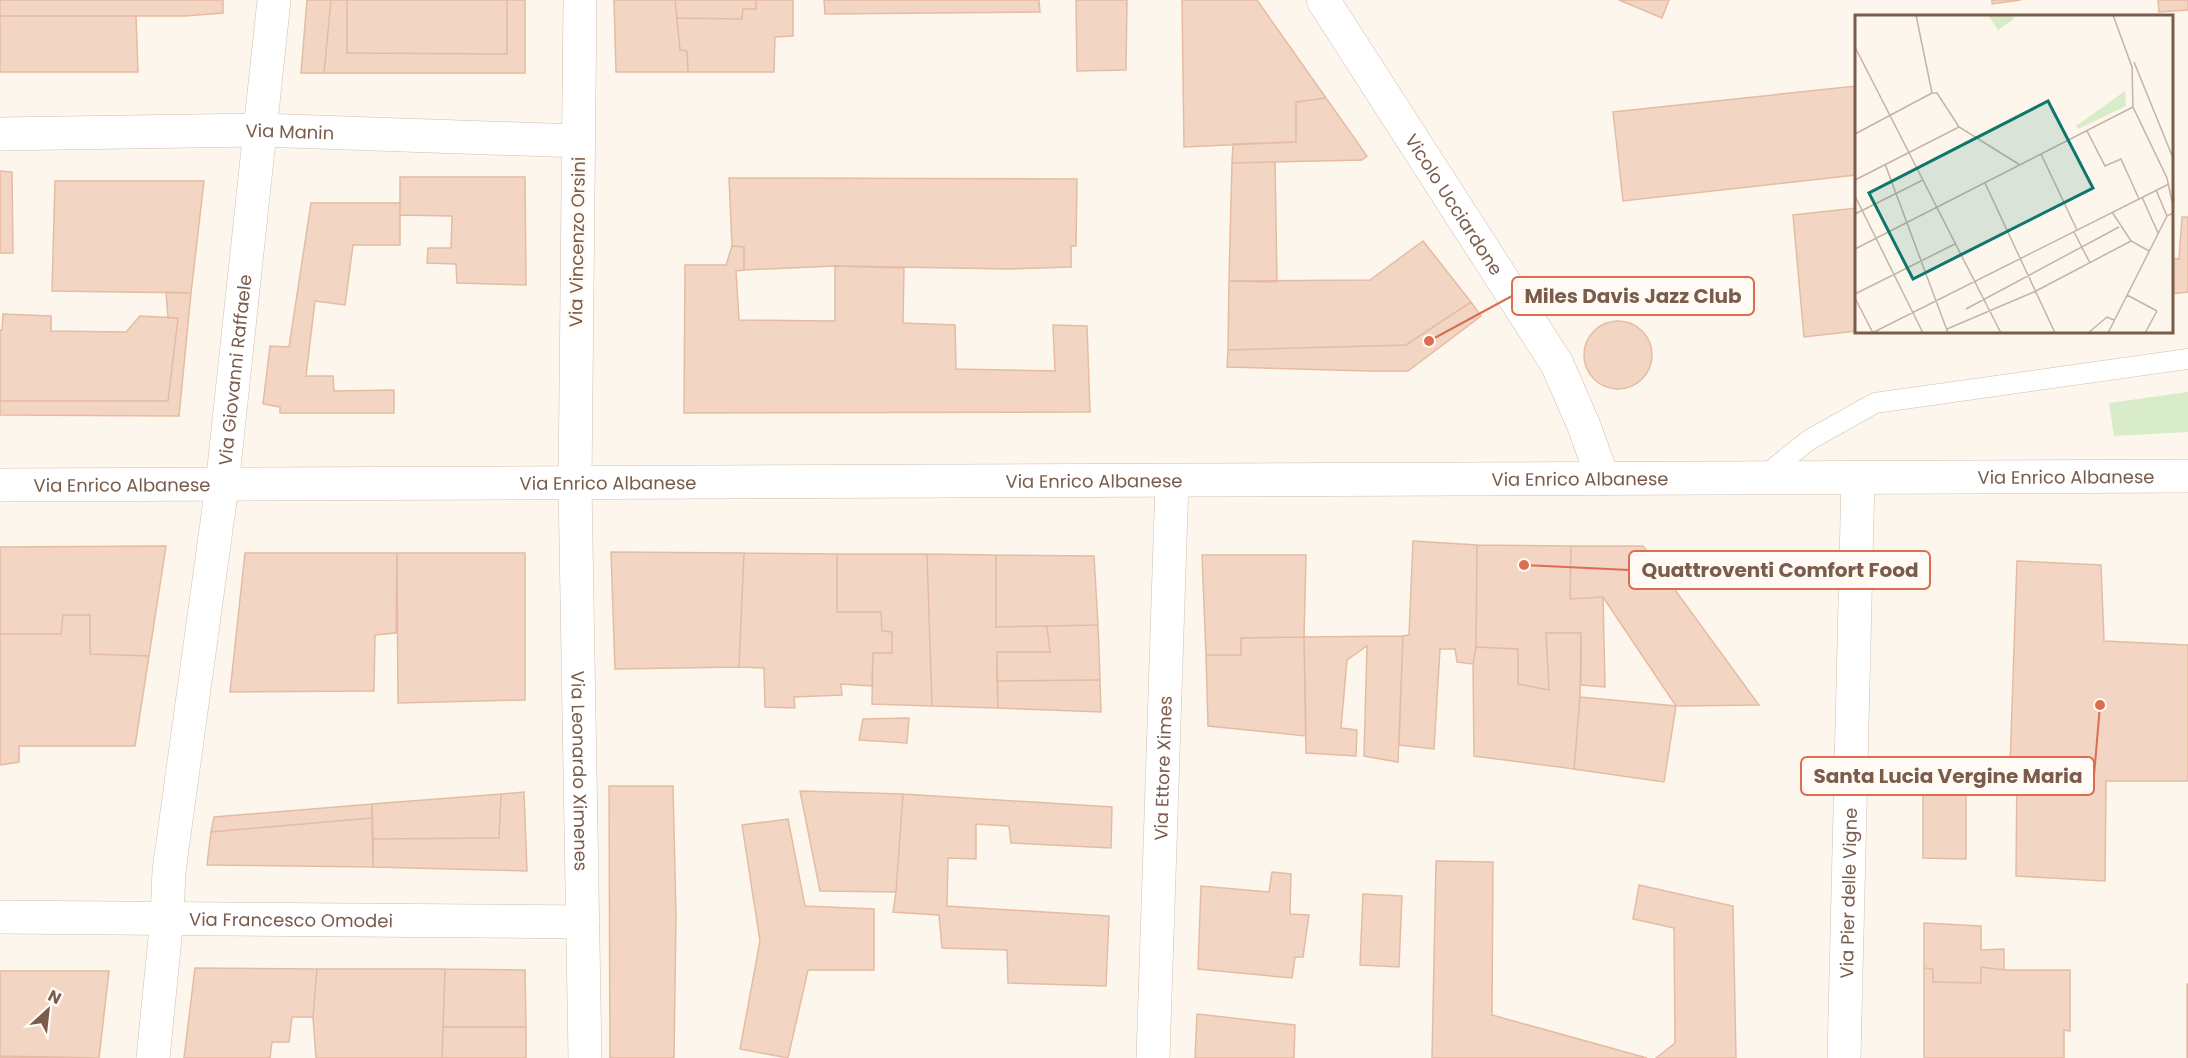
<svg xmlns="http://www.w3.org/2000/svg" width="2188" height="1058" viewBox="0 0 2188 1058" font-family="Poppins,sans-serif">
  <style>
    .green { fill: #d8ecc9 }
    .building { fill: #f3d5c3; stroke: #e6bba3; stroke-width: 1.5 }
    .lines { fill: none; stroke-linecap: round; stroke-linejoin: round }
    .service-casing { stroke: #d1beb0; stroke-width: 21 }
    .minor-casing { stroke: #d1beb0; stroke-width: 34 }
    .service { stroke: #fff; stroke-width: 20 }
    .minor { stroke: #fff; stroke-width: 33 }
    .labels { text-anchor: middle; dominant-baseline: central; stroke-width: 5; stroke-linejoin: round; paint-order: stroke }
    .street-label { font-size: 18px; fill: #7a5c4d; stroke: #fffaf3 }
    .inset-road { fill: none; stroke: #c5b3a7; stroke-width: 1.5 }
    .view { fill: #0f766e; fill-opacity: 0.15; stroke: #0f766e; stroke-width: 3 }
    .inset-edge { fill: none; stroke: #7a5c4d; stroke-width: 3 }
    .leader { fill: none; stroke: #dc6d51; stroke-width: 2 }
    .callout-dot { fill: #dc6d51; stroke: #fffaf3; stroke-width: 2 }
    .callout { fill: #fffaf3; stroke: #dc6d51; stroke-width: 2 }
    .callout-label { font-size: 20px; text-anchor: middle; font-weight: bold; fill: #7a5c4d }
  </style>
  <rect width="100%" height="100%" fill="#fdf6ec"/>
  <path class="green" d="M2188,392v40l-74,4 -5,-33z"/>
  <path class="building" d="M0,0h223v13l-38,3h-185z
    M307,0h24l-7,73h-23z
    M331,0h16v53l160,1v-54h18v73h-201z
    M347,0h160v54l-160,-1z
    M614,0h61l5,50 7,1 1,21h-72z
    M675,0h81v9h-13l-1,10 -65,-1z
    M756,0h37v36l-18,1 -1,35h-86l-1,-21 -7,-1 -3,-32 65,1 1,-10h13z
    M824,0h215l1,12 -215,2z
    M1076,0h51l-1,70 -49,1z
    M1182,0h75l69,98 -30,4v40l-112,5z
    M1619,0h50l-7,18z
    M1992,0h29l-29,4z
    M2158,0h30v10l-29,2z
    M0,16h136l2,56h-138z
    M1856,86v89l-233,26 -10,-89z
    M1326,98l41,58 -5,4 -130,3 1,-19 63,-2v-40z
    M1275,162l2,120 -48,-1 3,-118z
    M2172,170l2,31 -2,1z
    M0,171l12,1 1,81h-13z
    M400,177h125l1,108 -69,-2 -1,-19 -29,-1 1,-15h23l1,-32 -52,-1z
    M729,178l348,1 -1,67h-5v21l-61,2 -175,-3 -91,4v-23l-12,-1z
    M55,181h149l-13,112 -139,-2z
    M311,203h89v42h-47l-8,60 -30,-4 -9,75h27l1,15 60,-1v23h-114v-6l-17,-3 7,-58 19,1z
    M1856,208v123l-52,6 -11,-122z
    M2182,217h6v75l-16,2v-36l7,1z
    M1423,241l48,61 -65,43 -178,5 1,-69 141,-1z
    M732,246l12,1v23l-8,1 3,49 96,1v-55l69,2 -1,55 52,2 1,44 99,2 -2,-46 34,1 3,86 -406,1 1,-148h41z
    M166,292l25,1 -12,123 -179,-1v-14h168l10,-83h-10z
    M1471,302l10,14 -73,55h-40l-141,-4 1,-17 178,-5z
    M3,314l48,2v15l75,1 14,-16 38,2 -10,83h-168v-71h2z
    M1584 355a34 34 0 1 1 68 0a34 34 0 1 1-68 0Z
    M1413,541l64,4 -1,102 -3,17 -16,-2 -2,-13h-15l-6,100 -35,-4 4,-109 6,-1z
    M1477,545l94,1 -1,53 33,-2 2,90 -24,-2v-52h-35l3,57 -31,-6v-35l-42,-2z
    M166,546l-17,110 -59,-2v-39h-27l-2,19h-61v-87z
    M1571,546h72l116,159 -83,1 -73,-109 -33,2z
    M611,552l133,1 -5,114 -124,2z
    M245,553h152l-1,80 -21,2 -1,56 -144,1z
    M397,553h128v147l-127,3z
    M744,553l93,1v58h44l1,19 10,1v21h-19l-1,33 -31,-2 1,11 -48,2 1,11 -30,-1 -1,-39 -25,-1z
    M837,554h90l5,152 -60,-2 1,-51h19v-21l-10,-1 -1,-19h-44z
    M927,554l69,1v72l51,-1 3,26h-53l1,56 -66,-2z
    M996,555l98,1 4,69 -102,2z
    M1202,555h104l-2,82 -63,1v17h-35z
    M2017,561l84,4 3,76 84,4v136h-82l-1,100 -89,-5 1,-108 -7,-2z
    M63,615h27v39l59,2 -14,90h-116v16l-19,3v-131h61z
    M1098,625l2,55 -103,1v-29h53l-3,-26z
    M1546,633h35l-1,64 -6,72 -100,-13 -1,-92 3,-17 42,2v35l31,6z
    M1403,636l-5,126 -34,-6 3,-110 -20,14 -6,68 16,2 -1,26 -50,-3 -2,-116z
    M1304,637l2,99 -98,-10 -2,-71h35v-17z
    M1100,680l1,32 -103,-4 -1,-27z
    M1580,697l96,9 -12,76 -90,-13z
    M909,718l-2,25 -48,-3 4,-21z
    M1923,775h43v84l-43,-1z
    M609,786h64l3,129 -2,143h-64z
    M800,791l103,3 -7,98 -76,-1z
    M524,792l3,79 -154,-4v-28l126,-1 2,-44z
    M501,794l-2,44 -126,1 -1,-35z
    M903,794l209,13 -1,41 -100,-5 -2,-17 -33,-2v35l-28,-1 -1,48 162,10 -3,70 -98,-3 -1,-33 -65,-2 -3,-33 -46,-3 3,-20z
    M372,804v14l-161,14 3,-15z
    M372,818l1,49 -166,-2 4,-33z
    M788,819l17,87 69,3v61h-66l-20,88 -48,-9 20,-108 -18,-116z
    M1436,861l57,1 -1,153 155,43h-215z
    M1272,872l19,2 -1,40 19,1 -6,42h-8l-3,21 -94,-9 3,-83 68,6z
    M1639,885l94,21 3,152h-80l19,-15 -1,-115 -41,-9z
    M1363,894l39,2 -3,71 -39,-2z
    M1924,923l57,3v24l23,-1v21l-23,-3v16l-48,-1v-13l-9,-1z
    M1981,967l23,3h66v61l-6,-1v28h-140v-90l9,1v13l48,1z
    M195,968l122,1 -4,48h-21l-3,25h-17l-2,16h-86z
    M317,969h128l-3,89h-126l-3,-41z
    M445,969l80,1 1,57h-83z
    M0,971h109l-10,87 -99,-2z
    M2187,984h1v74h-1z
    M1197,1014l98,11 -1,33h-99z
    M443,1027h83v31h-84z
    M0,1056l83,2h-83z"/>
  <g class="lines">
    <g class="service-casing">
      <path id="service" d="M1763,477l46,-37 66,-37 313,-44"/>
    </g>
    <g class="minor-casing">
      <g id="minor">
        <path id="s1" d="M580,0l-5,484 10,574"/>
        <path id="s2" d="M1323,0l234,364 27,62 19,53"/>
        <path id="s3" d="M0,134l260,-4 318,11"/>
        <path id="s4" d="M0,485l2188,-9"/>
        <path id="s5" d="M0,917l583,5"/>
        <path id="s6" d="M153,1058l14,-140 2,-47 53,-385 52,-486"/>
        <path id="s7" d="M1153,1058l19,-577"/>
        <path id="s8" d="M1844,1058l14,-580"/>
      </g>
    </g>
    <use href="#service" class="service"/>
    <use href="#minor" class="minor"/>
  </g>
  <g class="labels">
    <g class="street-label">
      <text stroke="none"><textPath href="#s3" startOffset="290">Via Manin</textPath></text>
      <text stroke="none"><textPath href="#s2" startOffset="243">Vicolo Ucciardone</textPath></text>
      <text transform="translate(577 242) rotate(-89)">Via Vincenzo Orsini</text>
      <text stroke="none"><textPath href="#s6" startOffset="693">Via Giovanni Raffaele</textPath></text>
      <text stroke="none"><textPath href="#s4" startOffset="2066">Via Enrico Albanese</textPath></text>
      <text stroke="none"><textPath href="#s4" startOffset="1580">Via Enrico Albanese</textPath></text>
      <text stroke="none"><textPath href="#s4" startOffset="1094">Via Enrico Albanese</textPath></text>
      <text stroke="none"><textPath href="#s4" startOffset="608">Via Enrico Albanese</textPath></text>
      <text stroke="none"><textPath href="#s4" startOffset="122">Via Enrico Albanese</textPath></text>
      <text stroke="none"><textPath href="#s7" startOffset="290">Via Ettore Ximes</textPath></text>
      <text stroke="none"><textPath href="#s1" startOffset="771">Via Leonardo Ximenes</textPath></text>
      <text stroke="none"><textPath href="#s8" startOffset="165">Via Pier delle Vigne</textPath></text>
      <text stroke="none"><textPath href="#s5" startOffset="291">Via Francesco Omodei</textPath></text>
    </g>
  </g>
  <g transform="translate(1855 15)">
    <rect width="318" height="318" fill="#fdf6ec"/>
    <path d="M133,0h23l3,4 -16,11zM270,76l1,15 -48,23 -2,-3z" fill="#d8ecc9"/>
    <path class="inset-road" d="M61,0l16,78M258,0l19,52 1,40 34,71 6,28M0,32l146,286M279,47l39,96M77,78h5l22,34 61,38M232,116l18,35 16,-7 18,40M0,119l77,-41M186,139l36,76M30,149l63,169M0,165l104,-53M130,168l70,150M301,175l11,26M0,181l68,137M287,182l16,36M257,197l19,29 18,10M0,199l68,-34M219,217l16,31M0,234l278,-142M0,279l100,-50M272,280l30,16M0,283l18,35M111,294l153,-82M92,314l89,-38 95,-50M17,318l297,-149M233,318l19,-16 7,3M253,318l59,-117 6,-3M290,318l12,-22"/>
    <path class="view" d="M193,86l45,87 -180,91 -44,-86z"/>
    <rect width="318" height="318" class="inset-edge"/>
  </g>
  <path class="leader" d="M1429 341L1512 296M1524 565L1629 570M2100 705L2094 776"/>
  <g class="callout-dot">
    <circle cx="1429" cy="341" r="6"/>
    <circle cx="1524" cy="565" r="6"/>
    <circle cx="2100" cy="705" r="6"/>
  </g>
  <g class="callout">
    <rect x="1512" y="277" width="242" height="38" rx="6"/>
    <rect x="1629" y="551" width="301" height="38" rx="6"/>
    <rect x="1801" y="757" width="293" height="38" rx="6"/>
  </g>
  <g class="callout-label">
    <text x="1633" y="303">Miles Davis Jazz Club</text>
    <text x="1780" y="577">Quattroventi Comfort Food</text>
    <text x="1948" y="783">Santa Lucia Vergine Maria</text>
  </g>
  <g transform="translate(48 1010) rotate(27)" stroke="#fffaf3" stroke-width="4.5" paint-order="stroke">
  <path d="M0-4.5L10 22L0 15L-10 22Z" fill="#7a5c4d"/>
  <text y="-9" font-size="16" font-weight="bold" text-anchor="middle" fill="#7a5c4d">N</text>
  </g>
</svg>
